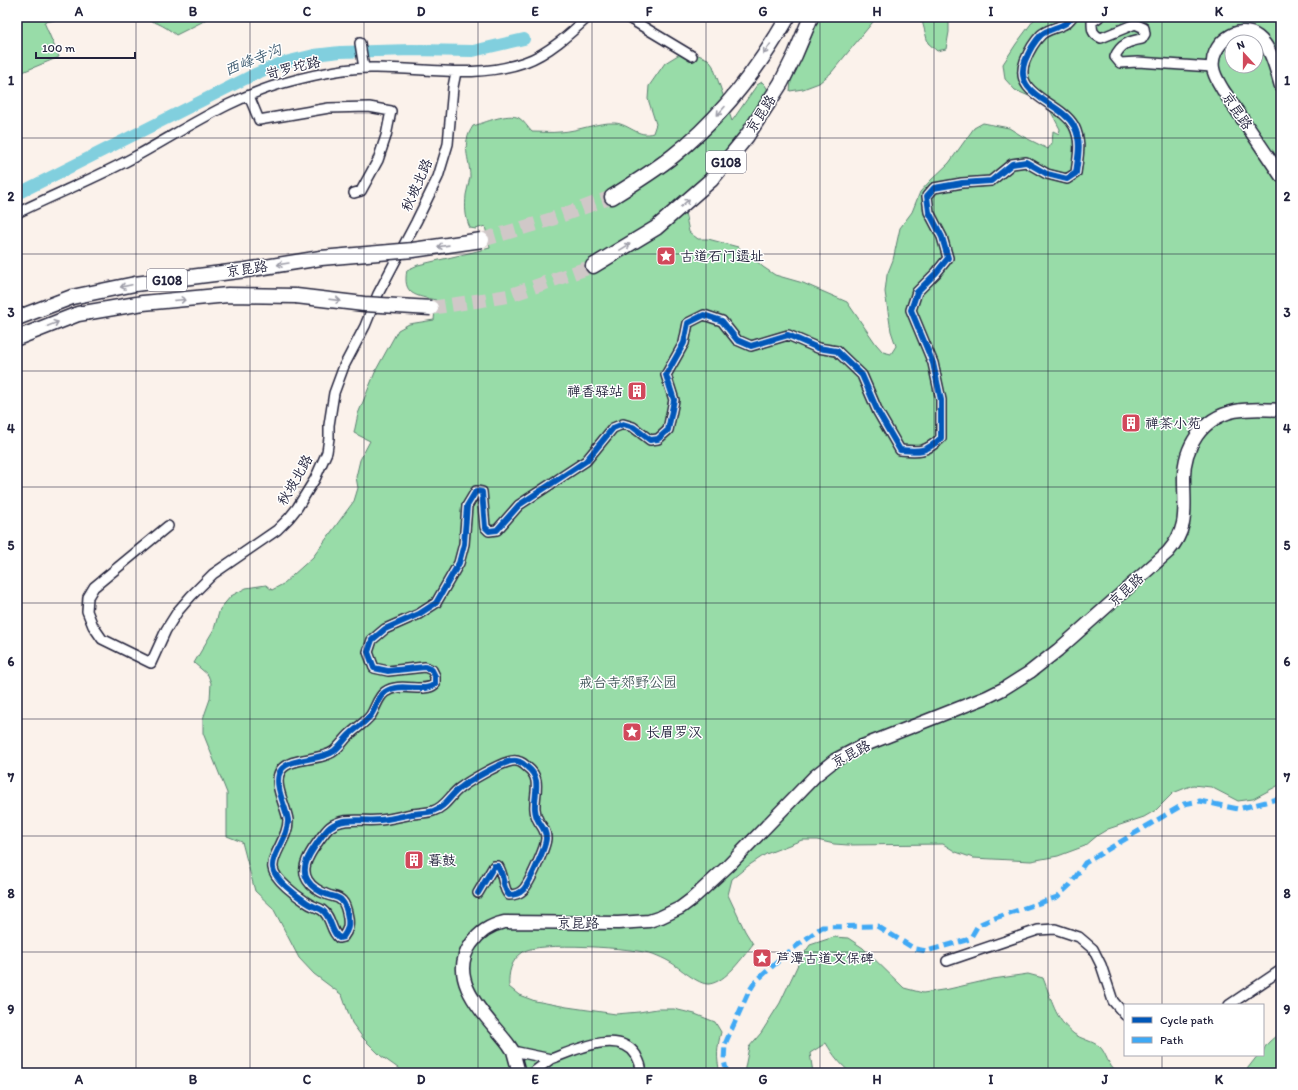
<svg xmlns="http://www.w3.org/2000/svg" width="1298" height="1090" viewBox="0 0 1298 1090" font-family="Itim,'LXGW WenKai TC',sans-serif">
  <style>
    .green { fill: #98dca8; stroke: #5d7f72; fill-rule: evenodd }
    .lines { fill: none; stroke-linecap: round; stroke-linejoin: round }
    .river { stroke: #81cfde; stroke-width: 12 }
    .highway-tunnel { stroke: #d0c8c8; stroke-width: 14; stroke-dasharray: 14 7; stroke-linecap: butt }
    .minor-casing { stroke: #22223b; stroke-width: 12 }
    .major-casing { stroke: #22223b; stroke-width: 15 }
    .highway-casing { stroke: #22223b; stroke-width: 17 }
    .minor { stroke: #fff; stroke-width: 9 }
    .major { stroke: #fff; stroke-width: 12 }
    .highway { stroke: #fff; stroke-width: 14 }
    .highway-bridge-casing { stroke: #22223b; stroke-width: 17; stroke-linecap: butt }
    .highway-bridge { stroke: #fff; stroke-width: 14 }
    .quiet { stroke: #3fa9f5; stroke-width: 5; stroke-dasharray: 10 5; stroke-linecap: butt }
    .cycleway-casing { stroke: #fff; stroke-width: 8 }
    .cycleway { stroke: #0057b8; stroke-width: 6 }
    .oneway { stroke: #9c9ca7 }
    .grid { fill: none; stroke: #22223b; stroke-width: 1; stroke-opacity: 0.55 }
    .labels { text-anchor: middle; dominant-baseline: central; stroke-width: 3; stroke-linejoin: round; paint-order: stroke }
    .shield { fill: #fff; stroke: #646476; stroke-width: 1 }
    .shield-label { font-size: 13px; font-weight: bold; fill: #22223b }
    .street-label { font-size: 14px; fill: #22223b; stroke: #fff }
    .poi-label { font-size: 14px; fill: #22223b; stroke: #fff; text-anchor: start }
    .park-label { font-size: 14px; fill: #455a5c; stroke: #fff }
    .water-label { font-size: 15px; font-style: italic; fill: #435f74; stroke: #fff }
    .neatline { fill: none; stroke: #22223b; stroke-width: 1.5 }
    .grid-label { font-size: 13px; text-anchor: middle; font-weight: bold; fill: #22223b }
  </style>
  <rect width="100%" height="100%" fill="#fbf2eb"/>
  <filter id="ink" filterUnits="userSpaceOnUse"><feTurbulence type="fractalNoise" baseFrequency=".025" numOctaves="2"/><feDisplacementMap in="SourceGraphic" scale="8" xChannelSelector="R" yChannelSelector="G"/><feConvolveMatrix kernelMatrix="1 2 1 2 8 2 1 2 1" color-interpolation-filters="sRGB"/></filter>
  <g filter="url(#ink)">
    <path class="green" d="M17,17h56l-29,5 15,35 -34,14 -8,6z
      M136,17h73l-7,5 -26,13c-12,-10 -24,-15 -40,-18z
      M819,17h58l-46,56 -12,10 -16,6 -13,2 1,-10 17,-36z
      M921,17h28v15l-3,17 -9,2 -9,-8z
      M1036,17h245v767l-28,15 -15,2 -27,-14 -18,-2 -20,8 -17,17 -12,7 -36,12 -10,6 -13,11 -27,10 -27,5 -58,-3 -17,-6 -13,-8 -95,1 -14,-1 -17,-4h-15l-36,14 -18,12 -16,13 -4,16 17,36 8,13c-10,13 -27,38 -44,40 -11,1 -30,-17 -39,-22 -5,-3 -12,-6 -17,-8 -18,-6 -116,-13 -130,-2 -12,8 -15,21 -14,35l10,8 16,6 32,6 49,7 23,-2 18,-3h17l21,5 20,8 6,10c-4,16 -5,25 -1,41h-315l-24,-17 -18,-18 -11,-15 -10,-28 -28,-21 -15,-16 -26,-50 -18,-17 -13,-49 -15,-6v-43l-24,-60v-14l7,-20 1,-16 -3,-8 -14,-12 20,-34 6,-20 11,-13 15,-8 20,-3 6,5 11,-6 30,-27 41,-56 4,-13 -2,-11 4,-17 10,-19 -16,-8 4,-19 18,-44 22,-40 11,-6 25,-4 2,-20c-20,-4 -34,-5 -29,-30l11,-5 72,-17 -5,-22 -9,3 -6,-1c-5,-11 -5,-21 -4,-33 1,-6 3,-12 4,-18 0,-20 -10,-31 3,-51 11,-3 35,-14 46,-8 5,3 9,10 13,14 9,0 19,1 28,0 19,-1 37,-10 55,-9 14,1 23,15 38,10l3,-9 -8,-25 1,-13 16,-23 18,-11h8l17,7 5,7 19,55 25,-36 5,-3 3,3 3,5 -3,7 -45,66 -32,28 -3,21 4,20 9,7h10l30,8 12,8 13,12 12,8 28,8 44,19 29,42 7,8 8,2 5,-8 -5,-15 -6,-39 2,-17 6,-15 7,-32 12,-16 8,-20 10,-11 19,-18 25,-35 9,-5 26,5 13,8 26,13 4,-6 1,-12 6,3 1,-5 -9,-17 -13,-12 -23,-10 -10,-11 -2,-15 13,-20zM1232,42h24v24h-24z
      M834,937l14,1 15,10 41,40 19,5 26,-4 44,-10 35,-5 15,4c9,22 11,40 31,56 7,5 18,7 25,12 8,7 8,20 19,27h-267c-11,-9 -18,-18 -25,-30l-16,10 3,20h-69l5,-26 12,-14 19,-30 21,-45 9,-13z
      M1281,1032v41h-37l14,-18h5c0,-11 10,-16 18,-23z"/>
    <g class="lines">
      <path class="river" d="M17,194l238,-120 26,-11 33,-8 26,-3 72,-2 61,1 51,-12"/>
      <path class="highway-tunnel" d="M482,240l67,-20 63,-23
        M431,308l77,-12 85,-30"/>
      <g class="minor-casing">
        <path id="minor" d="M627,17l65,39
          M1099,17l-7,5c0,8 0,12 9,16l34,-14 9,4 1,6 -3,5c-12,2 -22,5 -27,18l5,6 18,-1 74,5
          M360,43l4,25
          M249,96l10,24 70,-12 40,-1 22,4 -5,25 -8,24 -17,31 -7,2
          M17,213c40,-20 82,-36 121,-58 49,-27 97,-60 153,-74 26,-7 54,-13 80,-13 52,-1 103,12 154,-6 23,-8 46,-29 63,-45
          M168,526l-74,61 -6,10 -1,14 6,15 9,13 49,24 15,-33 12,-19 13,-15 22,-22 64,-44 12,-12 8,-10 18,-29 12,-27 2,-14v-13l5,-32 10,-27 21,-40 13,-32 38,-72 22,-45 10,-33 5,-57 3,-15
          M478,893l16,-27h4c7,11 4,22 11,29 6,0 10,-1 14,-5 6,-6 23,-43 23,-52 0,-7 -3,-10 -7,-16 -12,-20 8,-40 -12,-55 -2,-2 -4,-4 -7,-5 -4,-2 -9,-1 -12,0 -11,3 -39,19 -48,26 -10,7 -14,19 -27,23 -6,2 -14,2 -21,3 -10,2 -21,5 -32,6 -17,2 -36,-4 -50,7 -5,4 -18,23 -21,29 -11,20 1,32 19,39 5,2 10,1 14,6 4,4 5,11 6,17 1,8 0,12 -5,19l-4,1c-9,-7 -7,-21 -17,-28 -5,-3 -11,-4 -16,-8 -9,-6 -32,-23 -33,-34 -2,-13 16,-31 15,-48 -2,-14 -16,-37 -7,-50 9,-13 40,-9 53,-19 6,-5 10,-11 15,-16 7,-7 16,-12 22,-20 5,-8 7,-18 14,-23 15,-11 39,2 50,-8v-8l-3,-6 -7,-3 -37,4 -14,-3 -6,-16 4,-12 13,-11 34,-15 17,-11 23,-40 5,-19 3,-38 9,-15 6,1 3,35 4,4 8,-1 22,-25 67,-44 27,-33 10,-4 10,3 17,13 8,-1 10,-9 6,-30 -8,-25 18,-32 4,-20 16,-8 18,6 15,19 14,6 37,-11 30,13 19,3 25,24 16,37 22,38c20,2 26,2 41,-12v-38l-8,-37 -22,-53 6,-18 19,-19 12,-15 -6,-21 -13,-25 -2,-16 7,-8 28,-5 29,-2 21,-17 14,-2 21,12 20,5 9,-6c2,-17 6,-31 -2,-47 -14,-25 -62,-30 -49,-65 4,-10 9,-19 16,-26 6,-6 18,-7 25,-12 2,-1 4,-4 6,-6
          M947,961l91,-31 17,-1 24,8 14,12 8,16 12,36 12,14
          M1229,1005l52,-35
          M513,1051l38,8 -19,14
          M551,1059c22,-8 68,-31 85,-4 3,6 6,11 5,18"/>
      </g>
      <g class="major-casing">
        <path id="major" d="M1281,86c-5,-16 -9,-38 -23,-49 -20,-16 -49,9 -45,31 1,8 6,15 10,22l58,86
          M519,1073l-6,-22 -4,-6c-21,-28 -64,-64 -38,-101 8,-12 20,-19 33,-22l114,1 31,-2 12,-4 19,-9 12,-9 36,-33 87,-90 20,-16 25,-13 127,-50 16,-8 27,-17 28,-22 110,-98c21,-24 16,-43 16,-72 -1,-33 18,-62 51,-69 15,-3 31,-2 46,-1"/>
      </g>
      <g class="highway-casing">
        <path id="highway" d="M612,197c21,-13 42,-26 61,-41 48,-38 85,-87 115,-139
          M593,266l63,-38 55,-48 36,-44 34,-53 14,-28 16,-38
          M17,318l55,-21 63,-13 111,-14 75,-12
          M17,338l61,-24 65,-11 85,-8 68,1"/>
      </g>
      <use href="#minor" class="minor"/>
      <use href="#major" class="major"/>
      <use href="#highway" class="highway"/>
      <g class="highway-bridge-casing">
        <path id="highway-bridge" d="M321,258l92,-8 69,-10
          M296,296l68,8 67,4"/>
      </g>
      <use href="#highway-bridge" class="highway-bridge"/>
      <path class="quiet" d="M727,1073l-3,-12 1,-17 23,-51 7,-11 31,-28 36,-27 55,-1 38,23 12,2 43,-12 8,-14 14,-6 65,-22 13,-12 15,-22 99,-59 16,-3 38,8 43,-11"/>
      <g class="cycleway-casing">
        <path id="cycleway" d="M478,893l16,-27h4c7,11 4,22 11,29 6,0 10,-1 14,-5 6,-6 23,-43 23,-52 0,-7 -3,-10 -7,-16 -12,-20 8,-40 -12,-55 -2,-2 -4,-4 -7,-5 -4,-2 -9,-1 -12,0 -11,3 -39,19 -48,26 -10,7 -14,19 -27,23 -6,2 -14,2 -21,3 -10,2 -21,5 -32,6 -17,2 -36,-4 -50,7 -5,4 -18,23 -21,29 -11,20 1,32 19,39 5,2 10,1 14,6 4,4 5,11 6,17 1,8 0,12 -5,19l-4,1c-9,-7 -7,-21 -17,-28 -5,-3 -11,-4 -16,-8 -9,-6 -32,-23 -33,-34 -2,-13 16,-31 15,-48 -2,-14 -16,-37 -7,-50 9,-13 40,-9 53,-19 6,-5 10,-11 15,-16 7,-7 16,-12 22,-20 5,-8 7,-18 14,-23 15,-11 39,2 50,-8v-8l-3,-6 -7,-3 -37,4 -14,-3 -6,-16 4,-12 13,-11 34,-15 17,-11 23,-40 5,-19 3,-38 9,-15 6,1 3,35 4,4 8,-1 22,-25 67,-44 27,-33 10,-4 10,3 17,13 8,-1 10,-9 6,-30 -8,-25 18,-32 4,-20 16,-8 18,6 15,19 14,6 37,-11 30,13 19,3 25,24 16,37 22,38c20,2 26,2 41,-12v-38l-8,-37 -22,-53 6,-18 19,-19 12,-15 -6,-21 -13,-25 -2,-16 7,-8 28,-5 29,-2 21,-17 14,-2 21,12 20,5 9,-6c2,-17 6,-31 -2,-47 -14,-25 -62,-30 -49,-65 4,-10 9,-19 16,-26 6,-6 18,-7 25,-12 2,-1 4,-4 6,-6"/>
      </g>
      <use href="#cycleway" class="cycleway"/>
    </g>
    <defs><path id="oneway-shaft" d="M-6 0H5M1.5-3L5.5 0L1.5 3" fill="none" stroke-width="1.6" stroke-linecap="round" stroke-linejoin="round"/></defs>
    <g class="oneway">
      <use href="#oneway-shaft" transform="translate(767 49) rotate(124)"/>
      <use href="#oneway-shaft" transform="translate(721 111) rotate(132)"/>
      <use href="#oneway-shaft" transform="translate(685 203) rotate(-42)"/>
      <use href="#oneway-shaft" transform="translate(443 246) rotate(172)"/>
      <use href="#oneway-shaft" transform="translate(625 247) rotate(-31)"/>
      <use href="#oneway-shaft" transform="translate(283 264) rotate(171)"/>
      <use href="#oneway-shaft" transform="translate(126 286) rotate(168)"/>
      <use href="#oneway-shaft" transform="translate(180 300) rotate(-5)"/>
      <use href="#oneway-shaft" transform="translate(335 300) rotate(7)"/>
      <use href="#oneway-shaft" transform="translate(53 324) rotate(-22)"/>
    </g>
  </g>
  <path class="grid" d="M136,17v1056M250,17v1056M364,17v1056M478,17v1056M592,17v1056M706,17v1056M820,17v1056M934,17v1056M1048,17v1056M1162,17v988M17,138h1264M17,254h1264M17,371h1264M17,487h1264M17,603h1264M17,719h1264M17,836h1264M17,952h1264M1162,1055v18"/>
  <defs>
    <g id="sight-square" transform="scale(1)"><rect x="-9" y="-9" width="18" height="18" rx="4" fill="#d1495b" stroke="#fff"/><path d="M0-6L1.8-2.2L6-1.7L2.9 1.2L3.7 5.4L0 3.3L-3.7 5.4L-2.9 1.2L-6-1.7L-1.8-2.2Z" fill="#fff"/></g>
    <g id="building-square" transform="scale(1)"><rect x="-9" y="-9" width="18" height="18" rx="4" fill="#d1495b" stroke="#fff"/><path d="M-4-6H4V6H1V3H-1V6H-4ZM-2.5-4.3h1.7v1.8h-1.7ZM.8-4.3h1.7v1.8H.8ZM-2.5-1h1.7V.8h-1.7ZM.8-1h1.7V.8H.8Z" fill="#fff"/></g>
  </defs>
  <g fill-rule="evenodd">
    <use href="#sight-square" x="666" y="256"/>
    <use href="#building-square" x="637" y="391"/>
    <use href="#building-square" x="1131" y="423"/>
    <use href="#sight-square" x="632" y="732"/>
    <use href="#building-square" x="414" y="860"/>
    <use href="#sight-square" x="762" y="958"/>
  </g>
  <g class="labels">
    <g class="shield">
      <rect x="706" y="151" width="40" height="22" rx="3"/>
      <rect x="147" y="269" width="40" height="22" rx="3"/>
    </g>
    <g class="shield-label">
      <text x="726" y="162">G108</text>
      <text x="167" y="280">G108</text>
    </g>
    <g class="street-label">
      <text transform="translate(293 68) rotate(-14)">岢罗坨路</text>
      <text transform="translate(1237 111) rotate(56)">京昆路</text>
      <text transform="translate(761 114) rotate(-57)">京昆路</text>
      <text transform="translate(417 185) rotate(-66)">秋坡北路</text>
      <text transform="translate(247 269) rotate(-8)">京昆路</text>
      <text transform="translate(295 480) rotate(-60)">秋坡北路</text>
      <text transform="translate(1126 590) rotate(-42)">京昆路</text>
      <text transform="translate(851 754) rotate(-28)">京昆路</text>
      <text transform="translate(578 923) rotate(1)">京昆路</text>
    </g>
    <g class="poi-label">
      <text x="680" y="256">古道石门遗址</text>
      <text x="623" y="391" text-anchor="end">禅香驿站</text>
      <text x="1145" y="423">禅茶小苑</text>
      <text x="646" y="732">长眉罗汉</text>
      <text x="428" y="860">暮鼓</text>
      <text x="776" y="958">芦潭古道文保碑</text>
    </g>
    <g class="park-label">
      <text x="628" y="682">戒台寺郊野公园</text>
    </g>
    <g class="water-label">
      <text transform="translate(253 60) rotate(-22)">西峰寺沟</text>
    </g>
  </g>
  <rect width="1298" height="1090" fill="none" stroke="#fff" stroke-width="44"/>
  <rect x="1124" y="1004" width="140" height="52" fill="#ffffff" stroke="#a7a7b1"/>
  <rect x="1132" y="1017" width="20" height="6" fill="#0057b8" stroke="#a7a7b1"/>
  <text x="1160" y="1024" font-size="12" fill="#22223b">Cycle path</text>
  <rect x="1132" y="1037" width="20" height="6" fill="#3fa9f5" stroke="#a7a7b1"/>
  <text x="1160" y="1044" font-size="12" fill="#22223b">Path</text>
  <g transform="translate(1244 54) rotate(339)"><circle r="19" fill="#ffffff" stroke="#a7a7b1"/>
  <path d="M0-3L7 15L0 10L-7 15Z" fill="#d1495b"/>
  <text y="-6" font-size="11" font-weight="bold" text-anchor="middle" fill="#22223b">N</text>
  </g>
  <path d="M36 52v6h99v-6" fill="none" stroke="#22223b" stroke-width="2"/>
  <text x="42" y="52" font-size="12" fill="#22223b" stroke="#ffffff" stroke-width="3" paint-order="stroke">100 m</text>
  <rect x="22" y="22" width="1254" height="1046" class="neatline"/>
  <g class="grid-label">
    <text x="79" y="16">A</text>
    <text x="193" y="16">B</text>
    <text x="307" y="16">C</text>
    <text x="421" y="16">D</text>
    <text x="535" y="16">E</text>
    <text x="649" y="16">F</text>
    <text x="763" y="16">G</text>
    <text x="877" y="16">H</text>
    <text x="991" y="16">I</text>
    <text x="1105" y="16">J</text>
    <text x="1219" y="16">K</text>
    <text x="11" y="85">1</text>
    <text x="1287" y="85">1</text>
    <text x="11" y="201">2</text>
    <text x="1287" y="201">2</text>
    <text x="11" y="317">3</text>
    <text x="1287" y="317">3</text>
    <text x="11" y="433">4</text>
    <text x="1287" y="433">4</text>
    <text x="11" y="550">5</text>
    <text x="1287" y="550">5</text>
    <text x="11" y="666">6</text>
    <text x="1287" y="666">6</text>
    <text x="11" y="782">7</text>
    <text x="1287" y="782">7</text>
    <text x="11" y="898">8</text>
    <text x="1287" y="898">8</text>
    <text x="11" y="1014">9</text>
    <text x="1287" y="1014">9</text>
    <text x="79" y="1084">A</text>
    <text x="193" y="1084">B</text>
    <text x="307" y="1084">C</text>
    <text x="421" y="1084">D</text>
    <text x="535" y="1084">E</text>
    <text x="649" y="1084">F</text>
    <text x="763" y="1084">G</text>
    <text x="877" y="1084">H</text>
    <text x="991" y="1084">I</text>
    <text x="1105" y="1084">J</text>
    <text x="1219" y="1084">K</text>
  </g>
</svg>
